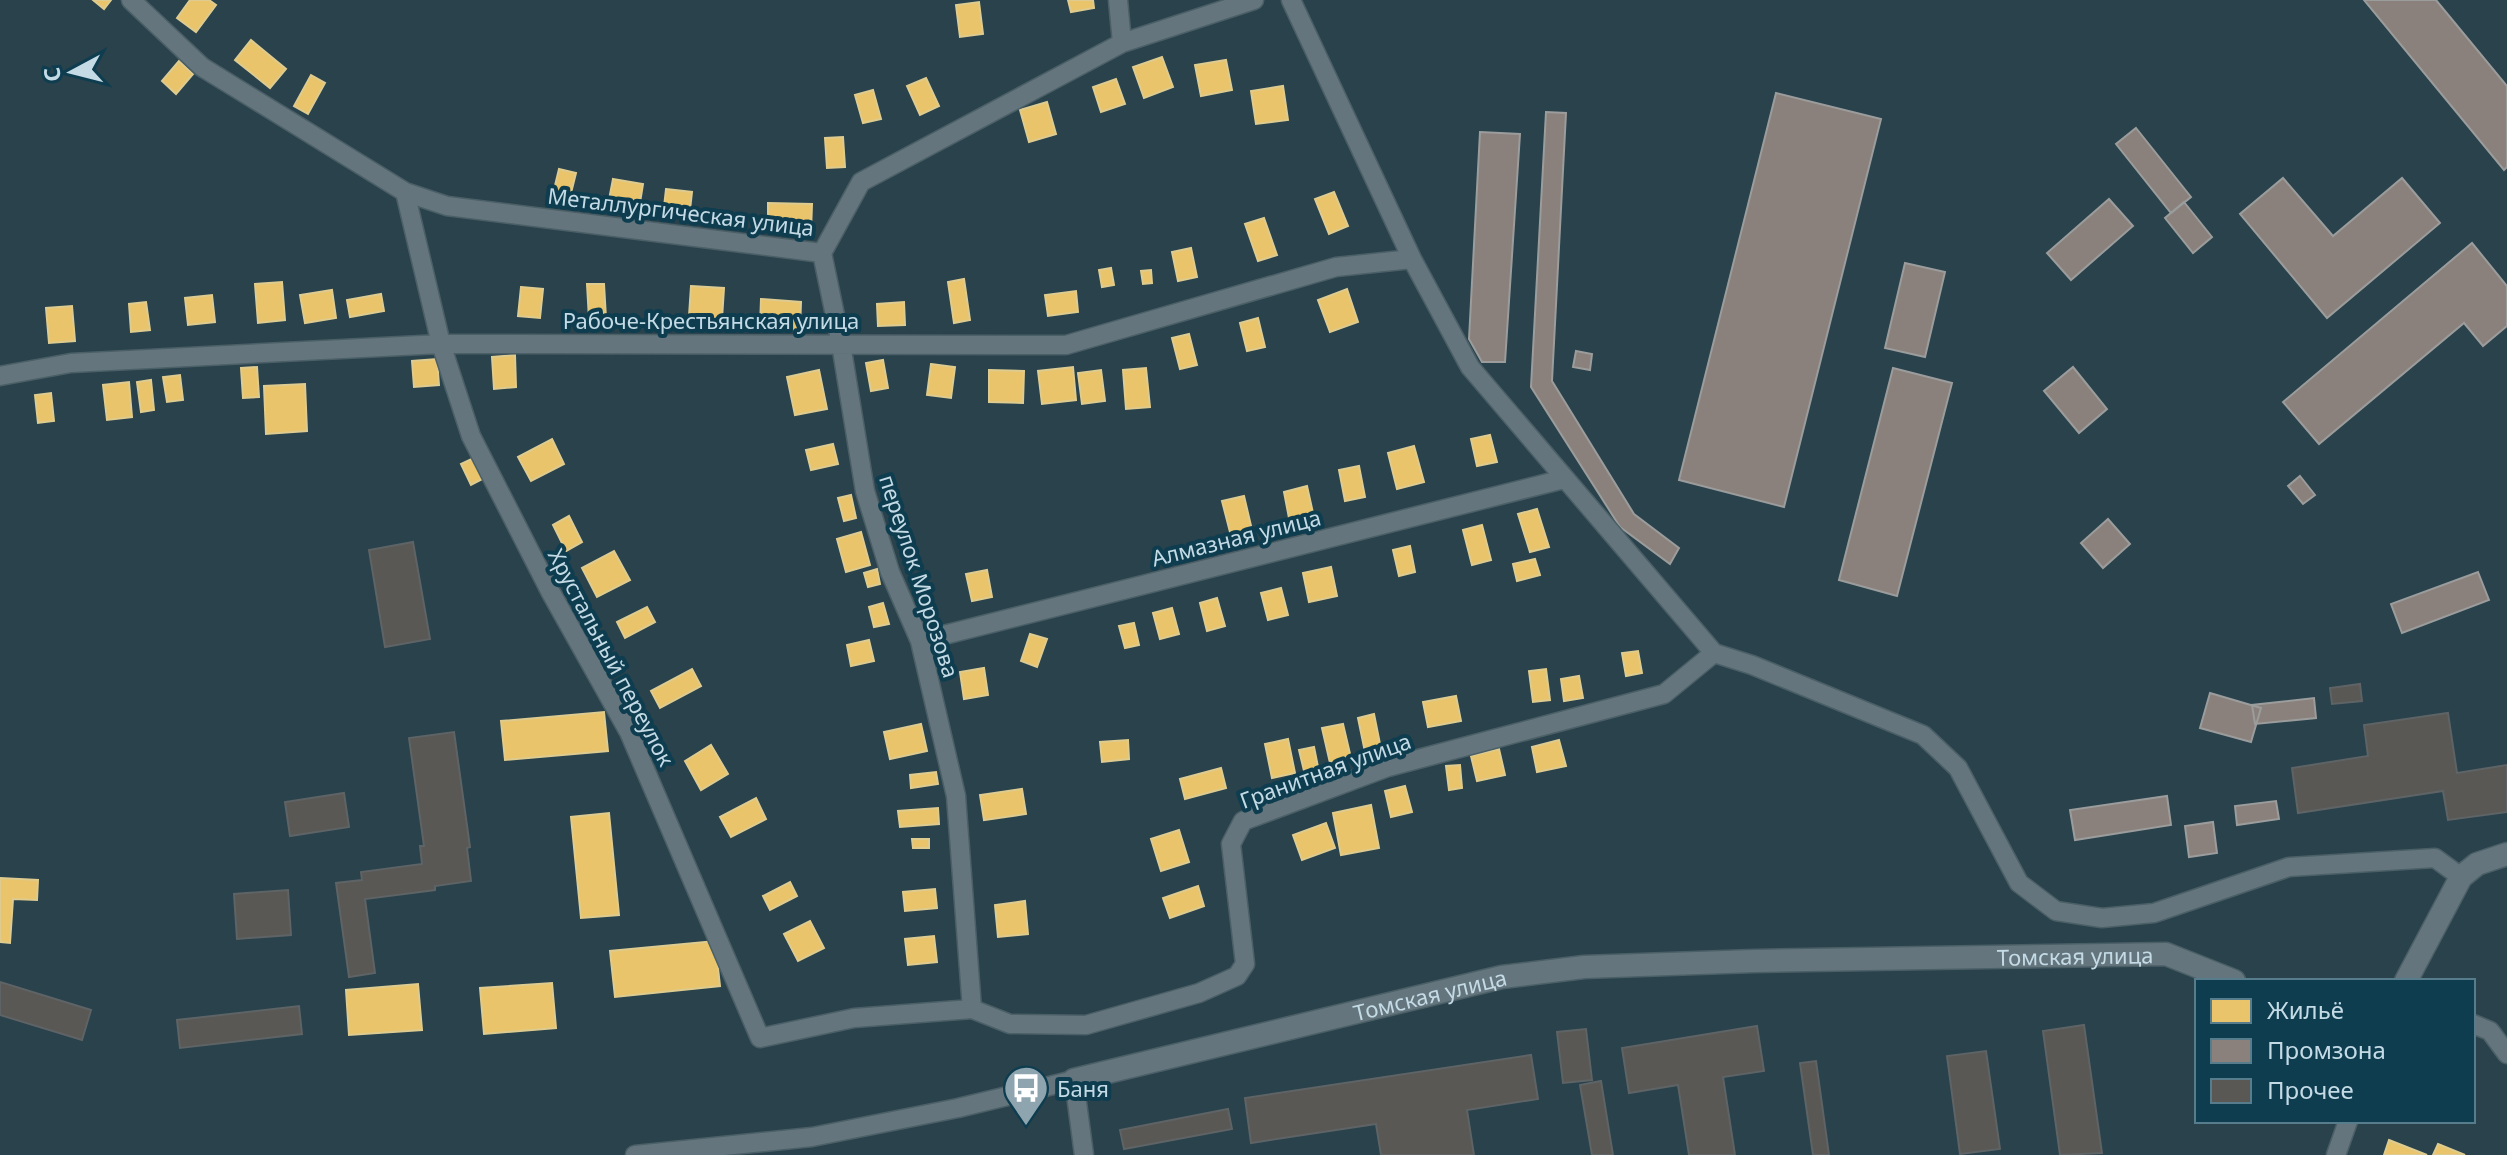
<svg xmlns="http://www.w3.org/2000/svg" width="2507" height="1155" viewBox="0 0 2507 1155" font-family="'Noto Sans',sans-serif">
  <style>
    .homes { fill: #e9c46a; stroke: #decb8f; stroke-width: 2 }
    .industry { fill: #8a817c; stroke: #9b9c9c; stroke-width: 2 }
    .building { fill: #595855; stroke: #5e6365; stroke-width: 2 }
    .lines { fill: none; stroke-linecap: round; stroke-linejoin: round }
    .minor-casing { stroke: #4b5f67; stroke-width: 21 }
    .tertiary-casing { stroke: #4b5f67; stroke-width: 25 }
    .minor { stroke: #64757d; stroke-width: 18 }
    .tertiary { stroke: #64757d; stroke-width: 22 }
    .labels { text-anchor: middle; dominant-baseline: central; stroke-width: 8; stroke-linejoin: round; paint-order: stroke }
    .street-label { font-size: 22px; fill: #c4dbe6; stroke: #0e3d50 }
    .poi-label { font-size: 22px; fill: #c4dbe6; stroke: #0e3d50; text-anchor: start }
  </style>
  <rect width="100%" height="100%" fill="#29424c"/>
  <path class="homes" d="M93,0h18l-7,9z
    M190,0h19l7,5 -20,27 -19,-14z
    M1068,0h25l1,8 -23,4z
    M979,2l4,32 -23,3 -4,-32z
    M251,40l35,29 -16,19 -35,-28z
    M1162,57l11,30 -29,11 -11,-31z
    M1226,60l6,30 -31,6 -6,-31z
    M179,61l14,13 -17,20 -14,-13z
    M311,75l14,8 -17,31 -14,-8z
    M926,78l13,28 -19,9 -13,-29z
    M1116,79l9,25 -24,8 -8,-25z
    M1283,86l5,34 -32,4 -5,-33z
    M873,90l8,29 -18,4 -8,-28z
    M1047,102l9,32 -27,8 -9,-32z
    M843,137l2,30 -18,1 -2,-30z
    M559,169l17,4 -7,28 -17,-3z
    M613,179l30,5 -5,31 -31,-5z
    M666,189l26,3 -2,18 -26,-3z
    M1334,192l14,34 -19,8 -14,-35z
    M768,203l44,1 -1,27 -43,-1z
    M1264,218l13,37 -19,6 -13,-37z
    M1191,248l6,29 -19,4 -6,-29z
    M1111,268l3,17 -12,2 -3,-17z
    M1151,270l1,13 -9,1 -2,-13z
    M964,279l6,41 -16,3 -6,-41z
    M282,282l3,38 -27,3 -3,-39z
    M587,284h17l2,34 -17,1z
    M691,286l33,2 -2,31 -33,-3z
    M521,287l22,2 -3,29 -22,-2z
    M1347,289l11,33 -28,10 -12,-32z
    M332,290l4,28 -31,5 -5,-28z
    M1076,291l2,21 -30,4 -3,-21z
    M381,294l3,17 -34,6 -3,-17z
    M212,295l3,27 -27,3 -3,-27z
    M761,299l40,3 -1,28 -40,-3z
    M146,302l4,28 -19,2 -2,-28z
    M904,302l1,23 -27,1 -1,-22z
    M72,306l3,35 -26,2 -3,-35z
    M1258,318l7,29 -18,4 -7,-28z
    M1189,334l8,31 -17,4 -8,-31z
    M515,355l1,32 -22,2 -2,-32z
    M437,359l2,26 -25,2 -2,-26z
    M883,360l5,28 -17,3 -5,-28z
    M931,364l24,3 -4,31 -24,-3z
    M257,367l2,30 -16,1 -2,-30z
    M1073,367l3,33 -34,4 -4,-33z
    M1146,368l4,39 -24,2 -3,-39z
    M819,370l8,39 -32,6 -8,-38z
    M989,370l35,1 -1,32 -34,-1z
    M1101,370l4,31 -23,3 -4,-31z
    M180,375l3,25 -16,2 -4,-25z
    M151,380l3,30 -13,2 -4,-30z
    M129,382l3,35 -25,3 -4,-35z
    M305,384l2,47 -41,3 -2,-48z
    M51,393l3,28 -16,2 -3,-28z
    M1490,435l7,27 -20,4 -6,-27z
    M552,439l12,25 -33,17 -13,-24z
    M833,444l5,20 -27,6 -5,-20z
    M1414,446l10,36 -27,7 -9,-36z
    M480,455l10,20 -19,10 -10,-21z
    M1359,466l6,31 -20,4 -6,-31z
    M1307,486l6,27 -24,5 -5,-26z
    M851,495l5,23 -12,3 -6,-23z
    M1244,496l8,34 -21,6 -9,-35z
    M1537,509l12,38 -19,5 -12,-38z
    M569,516l13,26 -16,9 -13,-26z
    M1482,525l9,35 -19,5 -9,-35z
    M861,532l9,33 -24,7 -9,-33z
    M1410,546l5,26 -16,4 -6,-26z
    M614,551l16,29 -33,17 -15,-29z
    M1535,559l5,16 -23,6 -4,-17z
    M1331,567l6,29 -28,6 -6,-29z
    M877,569l3,15 -12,3 -4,-14z
    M987,570l5,27 -20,4 -6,-27z
    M1281,588l7,27 -20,5 -7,-27z
    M1217,598l8,28 -18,5 -7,-28z
    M883,603l6,21 -15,3 -5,-20z
    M647,607l8,15 -30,16 -8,-16z
    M1172,608l7,26 -19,5 -7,-26z
    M1134,623l5,22 -14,3 -6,-22z
    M1030,634l17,5 -10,28 -16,-6z
    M869,640l5,21 -23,5 -4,-21z
    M1638,651l4,22 -16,3 -4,-23z
    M984,668l4,27 -24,4 -4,-27z
    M692,669l9,17 -41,22 -9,-17z
    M1546,669l4,31 -17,2 -4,-31z
    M1579,676l4,22 -19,3 -3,-22z
    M1456,696l5,25 -33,6 -5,-25z
    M604,712l4,39 -103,9 -4,-39z
    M1374,714l7,35 -16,3 -7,-34z
    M921,724l6,27 -37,8 -6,-27z
    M1343,724l8,34 -21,5 -8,-35z
    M1288,739l7,34 -23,5 -7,-34z
    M1128,740l1,19 -27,3 -2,-20z
    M1559,740l7,26 -29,6 -5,-25z
    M711,745l17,29 -27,16 -16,-29z
    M1314,747l5,25 -14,3 -6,-25z
    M1499,749l6,26 -28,6 -6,-25z
    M1460,765l2,23 -13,2 -3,-24z
    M1221,768l5,20 -41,11 -5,-20z
    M936,772l2,12 -27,4 -1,-13z
    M1405,786l7,26 -21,5 -6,-26z
    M1022,789l4,25 -42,6 -4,-25z
    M756,798l10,21 -35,18 -11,-20z
    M1371,805l8,43 -38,7 -8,-42z
    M938,808l1,16 -39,3 -2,-16z
    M609,813l10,102 -38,3 -10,-101z
    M1326,823l9,25 -33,12 -9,-25z
    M1179,830l10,32 -28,9 -10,-32z
    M912,839h17v9h-16z
    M0,878l38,2 -1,20 -24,-1 -3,44 -10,-1z
    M790,882l7,14 -27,14 -7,-14z
    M1198,886l6,20 -34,12 -7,-20z
    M935,889l2,19 -32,3 -2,-19z
    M1025,901l3,33 -30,3 -3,-32z
    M810,921l14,27 -26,13 -14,-27z
    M934,936l3,26 -29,3 -3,-26z
    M715,941l5,45 -105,11 -5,-46z
    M552,983l4,45 -72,6 -4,-46z
    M418,984l4,46 -73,5 -3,-45z
    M2389,1140l38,15h-43z
    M2438,1144l27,11h-32z"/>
  <path class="industry" d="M2364,0h72l71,86v81l-3,3z
    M1776,93l105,26 -97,388 -105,-27z
    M1546,112l20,1 -14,268 82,133 45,34 -9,16 -50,-37 -89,-140z
    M2136,128l55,69 -20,16 -55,-69z
    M1480,132l40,2 -15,228h-23l-13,-23z
    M2283,178l50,58 69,-58 38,45 -113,95 -87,-104z
    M2109,199l24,27 -62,54 -24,-27z
    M2184,202l28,35 -19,16 -28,-35z
    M2472,243l35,43v40l-24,20 -19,-23 -145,121 -36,-42z
    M1905,263l40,9 -20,85 -40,-9z
    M1576,351l16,3 -2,16 -17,-3z
    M2073,367l34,42 -28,24 -35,-42z
    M1893,368l59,15 -55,213 -58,-16z
    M2300,476l15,19 -12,9 -15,-18z
    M2108,519l22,25 -27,24 -22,-25z
    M2478,572l11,28 -87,33 -11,-29z
    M2210,693l51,15 -10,34 -51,-14z
    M2314,698l2,20 -61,6 -3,-19z
    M2167,796l4,29 -96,15 -5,-30z
    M2276,801l3,18 -42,6 -2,-19z
    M2213,822l4,31 -28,4 -4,-31z"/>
  <path class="building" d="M413,542l17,97 -45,8 -16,-97z
    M2360,684l2,17 -30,3 -2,-16z
    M2448,713l9,60 50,-8v47l-59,8 -5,-29 -145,22 -6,-45 76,-12 -4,-31z
    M454,732l16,115 -3,1 4,33 -36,5v4l-70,9 10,74 -26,4 -13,-94 26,-3 -1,-8 61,-8 -2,-18h4l-15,-108z
    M344,793l5,34 -59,9 -5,-34z
    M288,890l3,45 -54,4 -3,-45z
    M0,982l91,28 -9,30 -82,-25z
    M299,1006l3,28 -122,14 -3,-28z
    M2084,1025l18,128 -42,2 -17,-124z
    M1757,1026l7,45 -41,6 12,78h-46l-11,-70 -49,8 -7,-45z
    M1586,1029l6,51 -29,3 -6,-51z
    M1986,1051l14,98 -40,5 -13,-98z
    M1531,1055l7,44 -71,11 7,45h-93l-5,-31 -125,19 -6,-45z
    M1816,1061l13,94h-16l-13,-92z
    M1601,1081l12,74h-21l-12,-70z
    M1228,1109l4,20 -108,20 -4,-19z"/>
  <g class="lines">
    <g class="minor-casing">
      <path id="minor" d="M131,0l71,67 203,125 42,14 375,47 39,-71 261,-139 132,-43
        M1118,0l4,43
        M1291,0l121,259 58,108 244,286 38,12 171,70 35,33 61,115 37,28 46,7 52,-5 135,-46 146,-9 26,19
        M405,192l36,152 30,92 79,155 79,141 131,306 94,-20 118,-9 38,15 76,1 113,-32 38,-17 8,-12 -14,-120 12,-23 145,-54 276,-73 50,-41
        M822,253l19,91 24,147 25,81 30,69 36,155 16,213
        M0,376l71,-13 370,-19 625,1 270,-78 76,-8
        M920,641l644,-162
        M2473,1024l17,7 17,23
        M635,1155l177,-18 146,-29 116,-28 10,75
        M2336,1155l12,-34"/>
    </g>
    <g class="tertiary-casing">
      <g id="tertiary">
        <path d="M2406,981l55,-104 16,-13 30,-10"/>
        <path id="s1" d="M1074,1080l428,-103 82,-10 170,-6 412,-7 68,27"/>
      </g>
    </g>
    <use href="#minor" class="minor"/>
    <use href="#tertiary" class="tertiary"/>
  </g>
  <defs>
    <g id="bus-pin" transform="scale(2.3)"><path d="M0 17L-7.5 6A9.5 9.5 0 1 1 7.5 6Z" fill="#8ea5b0" stroke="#0e3d50"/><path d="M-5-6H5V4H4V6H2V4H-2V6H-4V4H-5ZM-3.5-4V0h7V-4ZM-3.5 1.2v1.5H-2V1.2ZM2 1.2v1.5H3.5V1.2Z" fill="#fff"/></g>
  </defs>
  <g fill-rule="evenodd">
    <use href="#bus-pin" x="1026" y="1088"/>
  </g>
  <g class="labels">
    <g class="street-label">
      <text transform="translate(681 211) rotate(7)">Металлургическая улица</text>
      <text x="711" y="320">Рабоче-Крестьянская улица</text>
      <text transform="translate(1236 537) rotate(-14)">Алмазная улица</text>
      <text transform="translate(920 576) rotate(72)">переулок Морозова</text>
      <text transform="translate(612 657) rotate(62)">Хрустальный переулок</text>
      <text transform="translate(1325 770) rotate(-20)">Гранитная улица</text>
      <text stroke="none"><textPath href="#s1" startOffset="1014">Томская улица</textPath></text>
      <text stroke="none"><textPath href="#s1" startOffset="366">Томская улица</textPath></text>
    </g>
    <g class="poi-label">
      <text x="1057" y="1088">Баня</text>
    </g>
  </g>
  <rect x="2195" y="979" width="280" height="144" fill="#0e3d50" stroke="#577c8c" stroke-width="2"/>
  <rect x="2211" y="999" width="40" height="24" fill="#e9c46a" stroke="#577c8c" stroke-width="2"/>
  <text x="2267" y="1019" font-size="24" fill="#c4dbe6">Жильё</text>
  <rect x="2211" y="1039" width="40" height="24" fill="#8a817c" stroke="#577c8c" stroke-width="2"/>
  <text x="2267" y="1059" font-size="24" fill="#c4dbe6">Промзона</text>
  <rect x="2211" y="1079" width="40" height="24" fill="#595855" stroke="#577c8c" stroke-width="2"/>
  <text x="2267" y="1099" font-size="24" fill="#c4dbe6">Прочее</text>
  <g transform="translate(72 72) rotate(263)" stroke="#0e3d50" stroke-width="6" paint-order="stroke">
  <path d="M0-6L14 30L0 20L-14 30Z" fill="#c4dbe6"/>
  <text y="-12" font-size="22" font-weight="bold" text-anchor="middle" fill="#c4dbe6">С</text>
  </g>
</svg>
